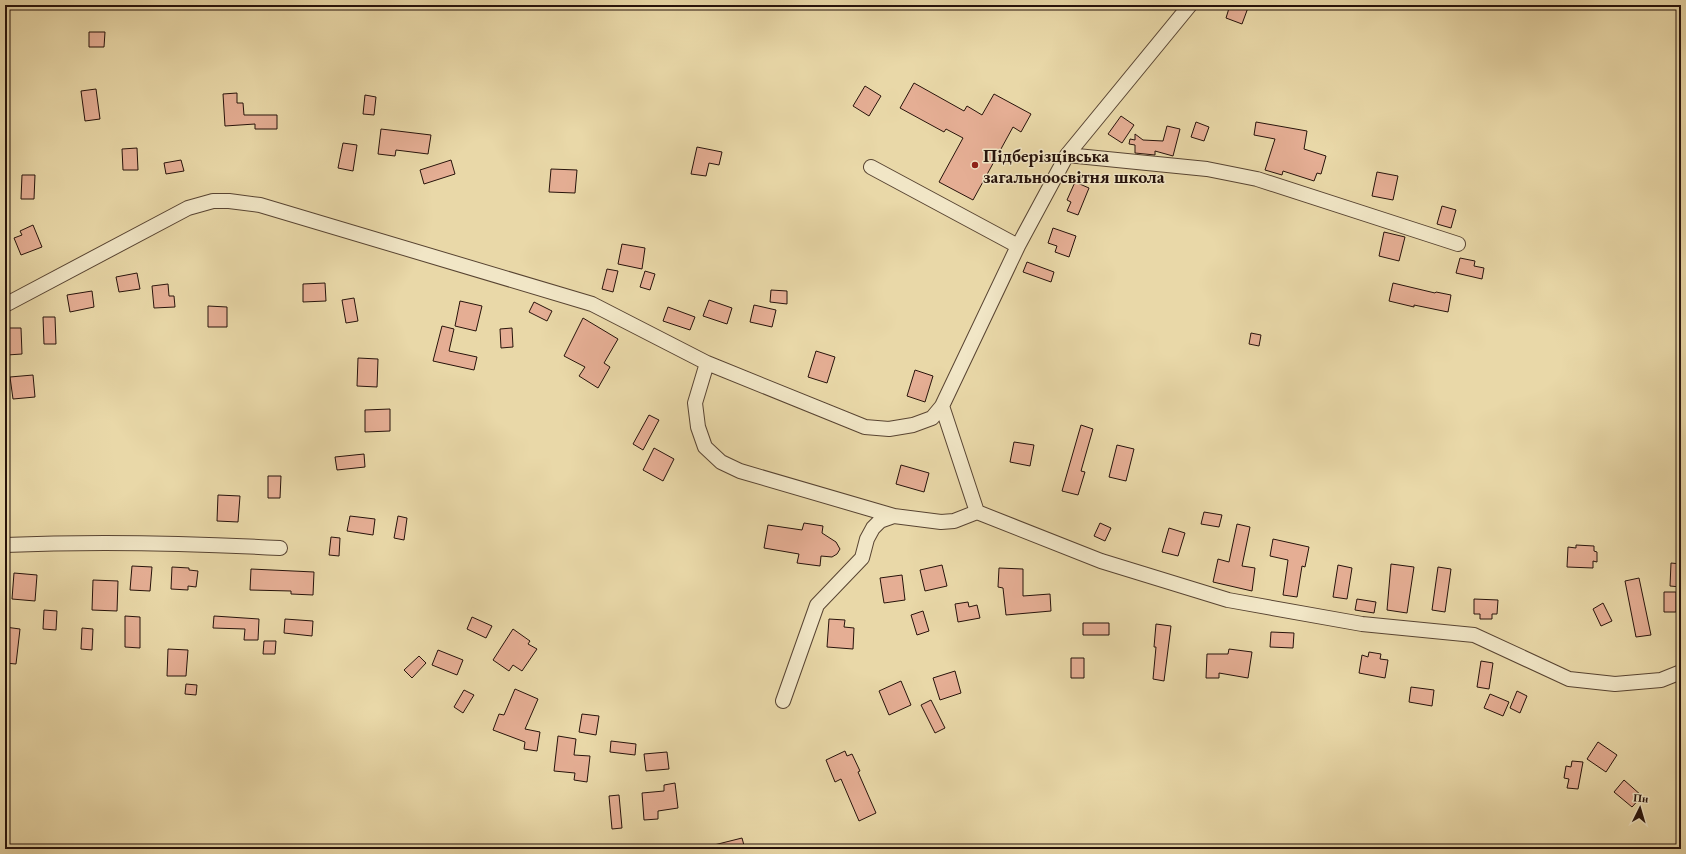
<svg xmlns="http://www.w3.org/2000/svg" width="1686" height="854" viewBox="0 0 1686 854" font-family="'EB Garamond',serif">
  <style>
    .building { fill: #e5ae94; stroke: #27130b }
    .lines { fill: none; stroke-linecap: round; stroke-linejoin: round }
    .minor-casing { stroke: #584432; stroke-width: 16 }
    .minor { stroke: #f1e6c6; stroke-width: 14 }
    .poi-dot { fill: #8f2418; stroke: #f1e6c6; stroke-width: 1.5 }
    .labels { text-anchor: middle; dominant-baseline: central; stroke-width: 3; stroke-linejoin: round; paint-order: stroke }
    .poi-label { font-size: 18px; font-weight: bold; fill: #27130b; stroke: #f1e6c6; text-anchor: start }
  </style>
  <rect width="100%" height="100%" fill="#e9d8a8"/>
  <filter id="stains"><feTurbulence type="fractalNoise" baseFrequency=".005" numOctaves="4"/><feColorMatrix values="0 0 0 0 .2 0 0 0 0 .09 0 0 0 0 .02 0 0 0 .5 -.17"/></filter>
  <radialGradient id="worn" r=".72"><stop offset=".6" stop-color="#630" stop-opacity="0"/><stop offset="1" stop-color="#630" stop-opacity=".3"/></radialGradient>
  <path class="building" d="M1230,5h19l-7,19 -16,-6z
    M89,32h16l-1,15h-15z
    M914,83l50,28 3,-5 15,9 12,-21 37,20 -10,18 -8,-5 -40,73 -34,-18 24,-44 -17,-9 -2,3 -44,-24z
    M865,86l16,10 -12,20 -16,-10z
    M96,89l4,30 -15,2 -4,-30z
    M237,93v10h6l1,12h33v14h-22v-5l-30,2 -2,-32z
    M365,95l11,2 -2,18 -11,-1z
    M1121,116l13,9 -12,18 -14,-9z
    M1196,122l13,5 -5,14 -13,-4z
    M1256,122l51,9 -3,18 22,7 -5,18 -4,-1 -3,8 -31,-10 -1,4 -17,-5 10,-31 -21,-4z
    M1167,126l13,3 -7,27 -18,-5v4l-20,-2v-8l-6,-1 1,-5 5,1v-6l8,6 20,1z
    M381,129l50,6 -3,19 -32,-4 -1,6 -17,-2z
    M343,143l14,2 -4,26 -15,-3z
    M697,147l25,5 -3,13 -10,-2 -3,13 -15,-2z
    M137,148l1,22h-15l-1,-21z
    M181,160l3,11 -18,3 -2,-11z
    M451,160l4,14 -31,10 -4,-14z
    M551,169l26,1 -2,23 -26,-1z
    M1377,172l21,4 -5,24 -21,-4z
    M22,175h13l-1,24h-13z
    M1075,182l14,6 -11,27 -11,-4 4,-9 -4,-2z
    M1442,206l14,4 -5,18 -14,-4z
    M33,225l9,22 -21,8 -7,-17 8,-3 -2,-4z
    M1053,228l23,8 -7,21 -14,-5 2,-6 -9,-3z
    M1384,232l21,5 -6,24 -20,-5z
    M622,244l23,4 -3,21 -24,-5z
    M1460,258l15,3 -1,5 10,2 -2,11 -26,-6z
    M1027,262l27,10 -3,10 -28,-10z
    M607,269l11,2 -5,21 -11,-3z
    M645,271l10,3 -5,16 -10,-3z
    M137,273l3,16 -21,3 -3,-15z
    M325,283l1,18 -23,1v-18z
    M1393,283l42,10 1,-1 15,3 -3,17 -34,-7v2l-25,-6z
    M168,284l1,12h5l1,11 -21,1 -2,-22z
    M771,290l16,1v13l-17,-2z
    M92,291l2,16 -24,5 -3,-17z
    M354,298l4,23 -12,2 -4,-23z
    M709,300l23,8 -5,16 -24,-8z
    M460,301l22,5 -6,25 -21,-5z
    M534,302l18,9 -5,10 -18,-9z
    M754,305l22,5 -4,17 -22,-5z
    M208,306l19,1v20h-19z
    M668,307l27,10 -5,13 -27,-9z
    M43,317h12l1,27h-12z
    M583,318l35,21 -14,24 6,4 -12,21 -19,-12 6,-9 -21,-11z
    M442,326l12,3 -5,22 28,6 -3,13 -41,-9z
    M6,328h15l1,26 -15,1z
    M512,328l1,19 -12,1 -1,-19z
    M1251,333l10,2 -2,11 -10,-2z
    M816,351l19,6 -8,26 -19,-6z
    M358,358l20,1 -1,28 -20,-1z
    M915,370l18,6 -8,26 -18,-6z
    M33,375l2,22 -22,2 -3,-22z
    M390,409v22l-25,1v-22z
    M649,415l10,5 -16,30 -10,-6z
    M1081,425l12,4 -12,42 4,1 -7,23 -16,-4z
    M1014,442l20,3 -4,21 -20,-4z
    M1117,445l17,4 -8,32 -17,-4z
    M654,448l20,11 -11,22 -20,-11z
    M364,454l1,13 -28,3 -2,-13z
    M901,465l28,8 -5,19 -28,-8z
    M268,476h13l-1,22h-12z
    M218,495l22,1 -2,26 -21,-1z
    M1204,512l18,3 -3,12 -18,-3z
    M350,516l25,3 -2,16 -26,-4z
    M398,516l9,2 -3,22 -10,-2z
    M804,523l19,3 -1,7 14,9 4,7 -3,5 -5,3 -11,-1 -1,10 -23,-3 2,-9 -35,-6 4,-23 34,5z
    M1100,523l11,5 -6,13 -11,-5z
    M1237,524l13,3 -8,39 13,2 -3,23 -39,-9 5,-23 11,3z
    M1169,528l16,5 -7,23 -16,-4z
    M331,537l9,1 -1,18 -10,-1z
    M1273,539l36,8 -4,20 -3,-1 -5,31 -14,-2 5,-35 -18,-4z
    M1576,545l18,1v5l3,1v10l-4,-1v7l-26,-1 1,-20 8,1z
    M1671,563l10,1v23l-11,-1z
    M1391,564l23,3 -7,46 -20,-3z
    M942,565l5,21 -22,5 -5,-21z
    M1338,565l14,3 -5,31 -14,-2z
    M132,566l20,1 -2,24 -20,-1z
    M172,567l17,1v2l9,1 -2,16 -8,-1v4l-17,-1z
    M1438,567l13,2 -6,43 -13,-2z
    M999,568l24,1v27l27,-2 1,17 -45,4 -3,-27 -5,-1z
    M251,569l63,3 -1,23 -22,-1v-3l-41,-1z
    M14,573l23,2 -2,26 -23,-2z
    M902,575l3,25 -21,3 -4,-25z
    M1639,578l12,57 -15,2 -11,-56z
    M93,580l25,1 -1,30 -25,-1z
    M1664,592h12v20h-12z
    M1357,599l19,3 -2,11 -19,-3z
    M1474,599l24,1 -1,14h-5v5h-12v-5h-6z
    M968,602l1,5 8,-2 3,13 -22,4 -3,-18z
    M1603,603l9,18 -11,5 -8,-17z
    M44,610l13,1 -1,19 -13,-1z
    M923,611l6,20 -12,4 -6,-20z
    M125,616l15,1v31l-15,-1z
    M214,616l45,3 -1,21h-14l1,-11 -32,-1z
    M472,617l20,9 -6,12 -19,-9z
    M285,619l28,2 -1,15 -28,-3z
    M829,619l16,1 -1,7 10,1 -1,21 -26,-2z
    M1083,623h26v12h-26z
    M1156,624l15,2 -7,55 -11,-2 3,-32h-2z
    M5,627l15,2 -4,35 -11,-1z
    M82,628l11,1 -1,21 -11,-1z
    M513,629l17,12 -2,3 9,5 -15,22 -9,-6 -4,6 -16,-11z
    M1271,632l23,1 -1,15 -23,-1z
    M264,641h12l-1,13h-12z
    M168,649l20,1 -2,26h-19z
    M1229,649l23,3 -4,26 -29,-5v5h-13l1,-24h21z
    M438,650l25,10 -6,15 -25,-10z
    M1369,652l12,2 -1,5 8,1 -3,18 -26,-5 3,-18 6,2z
    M419,656l7,7 -14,15 -8,-8z
    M1071,658h13v20h-13z
    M1481,661l12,2 -4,26 -12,-2z
    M955,671l6,22 -21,7 -7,-22z
    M901,681l10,24 -22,10 -10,-24z
    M186,684l11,1 -1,10 -11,-1z
    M1411,687l23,3 -2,16 -23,-4z
    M515,689l23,10 -13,30 15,3 -3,19 -13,-2 1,-7 -32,-12 6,-16 5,1z
    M464,690l10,5 -11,18 -9,-6z
    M1517,691l10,5 -7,17 -10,-5z
    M1490,694l19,8 -6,14 -19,-8z
    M931,700l14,28 -10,5 -14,-28z
    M582,714l17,2 -3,19 -17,-3z
    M558,736l18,3 -2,16 16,1 -3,26 -13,-2 1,-7 -21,-2z
    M611,741l25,3 -1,11 -25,-3z
    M1598,742l19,13 -11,17 -19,-13z
    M845,751l2,5 5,-2 8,17 -2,1 18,41 -17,8 -18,-42 -6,3 -9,-22z
    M667,752l2,17 -23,2 -2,-17z
    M1572,761l11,1 -5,27 -11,-1 2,-9 -5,-1 2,-12 5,1z
    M1624,780l18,16 -10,11 -18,-15z
    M675,783l3,25 -20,3v8l-14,1 -2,-27 22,-2v-6z
    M619,795l3,33 -10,1 -3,-33z
    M742,838l3,11h-31v-4z"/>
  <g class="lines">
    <g class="minor-casing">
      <path id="minor" d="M1067,155l140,14 50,10 201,65
        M871,167l147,79
        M5,305l183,-97 25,-7h16l31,4 332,99 115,59 158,64 24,2 24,-4 19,-7 10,-12 76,-160 49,-91 123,-150
        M707,363l-12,40 3,24 7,20 16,15 19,9 154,45 47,6 13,-1 23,-9 124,49 127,39 134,24 112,11 95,44 46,5 46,-4 20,-8
        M942,406l35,106
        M5,545c92,-4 183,-2 275,3
        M783,701l34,-96 45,-47 5,-19 6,-11 7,-7 14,-5"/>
    </g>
    <use href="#minor" class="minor"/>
  </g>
  <circle class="poi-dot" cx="975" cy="165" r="4"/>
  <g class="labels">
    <g class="poi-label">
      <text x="983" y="155">Підберізцівська<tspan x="983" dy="21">загальноосвітня школа</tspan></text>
    </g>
  </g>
  <rect width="1686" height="854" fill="none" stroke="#e9d8a8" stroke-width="20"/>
  <rect x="6" y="6" width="1674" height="842" fill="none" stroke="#27130b" stroke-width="2"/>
  <rect x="10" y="10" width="1666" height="834" fill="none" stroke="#27130b"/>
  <g transform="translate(1640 808) rotate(5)" stroke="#f1e6c6" stroke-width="3" paint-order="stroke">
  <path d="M0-3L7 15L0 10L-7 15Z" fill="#27130b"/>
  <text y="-6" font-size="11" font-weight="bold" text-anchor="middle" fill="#27130b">Пн</text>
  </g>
  <rect width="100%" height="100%" filter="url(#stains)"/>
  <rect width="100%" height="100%" fill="url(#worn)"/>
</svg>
